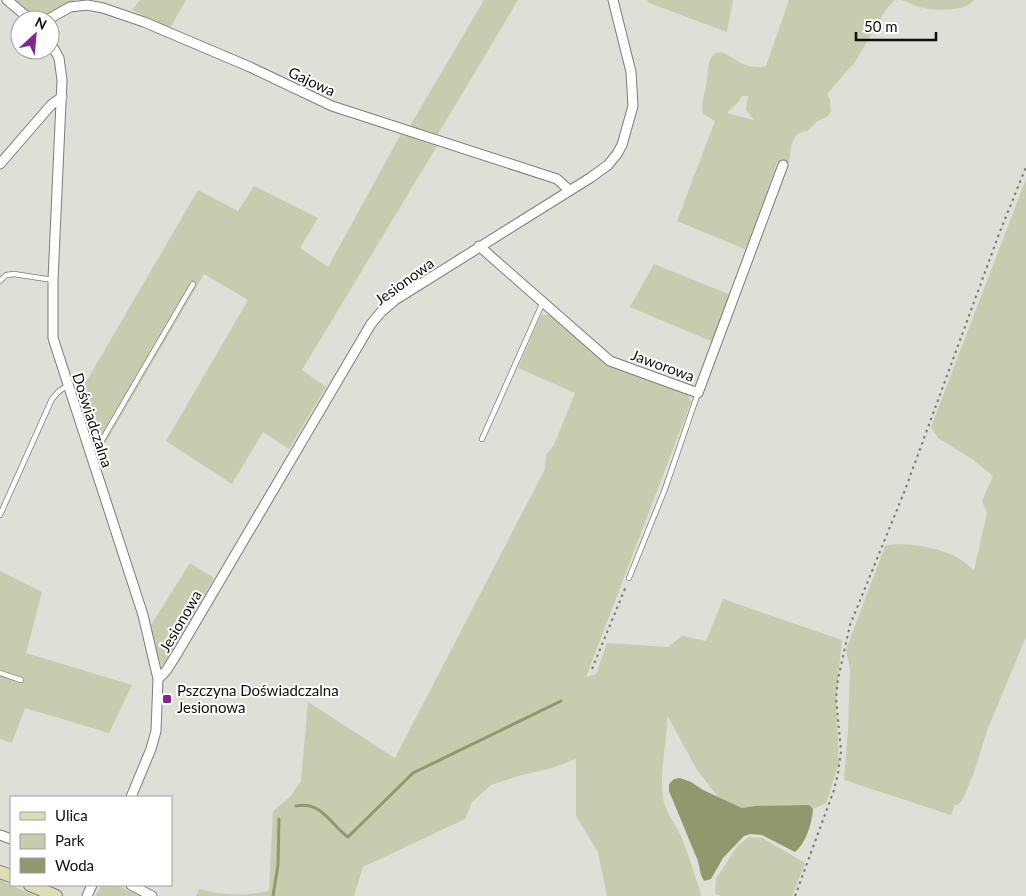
<svg xmlns="http://www.w3.org/2000/svg" width="1026" height="896" viewBox="0 0 1026 896" font-family="Lato,sans-serif">
  <style>
    .green { fill: #c8cbae; fill-rule: evenodd }
    .water { fill: #93976d }
    .lines { fill: none; stroke-linecap: round; stroke-linejoin: round }
    .stream { stroke: #93976d; stroke-width: 3 }
    .lane-casing { stroke: #7c7d76; stroke-width: 6 }
    .street-casing { stroke: #7c7d76; stroke-width: 11 }
    .secondary-casing { stroke: #7c7d76; stroke-width: 14 }
    .path { stroke: #777873; stroke-width: 2; stroke-dasharray: 2.5 4; stroke-linecap: butt }
    .lane { stroke: #fff; stroke-width: 4.5 }
    .street { stroke: #fff; stroke-width: 9 }
    .secondary { stroke: #dddeb3; stroke-width: 12 }
    .poi-dot { fill: #832591; stroke: #fffffe; stroke-width: 2 }
    .labels { text-anchor: middle; dominant-baseline: central; stroke-width: 4; stroke-linejoin: round; paint-order: stroke }
    .street-label { font-size: 15px; fill: #0f0f0d; stroke: #fffffe }
    .poi-label { font-size: 15px; fill: #0f0f0d; stroke: #fffffe; text-anchor: start }
  </style>
  <rect width="100%" height="100%" fill="#dedfd7"/>
  <path class="green" d="M12,0h63l-33,18 -12,-5z
    M140,0h46l-16,28 -38,-18z
    M484,0h34l-81,136 -27,-10z
    M647,0h86l-6,32 -78,-29z
    M789,0h106l-8,8 -32,54 -28,32 3,6 1,11 -3,5 -12,6 -8,9c-17,0 -17,17 -19,31l-6,3 -6,-3 -30,88 -70,-29 38,-100 -12,-7c-3,-11 3,-23 4,-34 1,-6 1,-15 3,-20 6,-18 24,0 33,4 7,3 15,4 23,2zM742,96h6l-2,14 8,10 -27,-7 12,-12z
    M901,0h73c-3,3 -6,6 -10,7 -11,3 -29,4 -40,1 -8,-1 -15,-6 -23,-8z
    M401,134l36,12 -135,224 24,17 -37,62 -26,-17 -31,52 -66,-43 82,-141 -44,-26 -105,180 -20,-60 119,-204 40,21 16,-25 64,32 -18,30 28,19z
    M1026,179v458l-38,91 -15,47 -10,24 -5,6h-3l-4,10 -107,-35 4,-50 2,-61 -4,-19 39,-104c21,-5 55,2 73,12 6,3 11,9 16,12l13,-57 -5,-12 11,-25 -21,-17 -34,-21 -7,-11z
    M654,264l77,31 -18,47 -83,-35z
    M541,315h8l11,7 47,41 81,32 3,7 -105,275 10,-3 11,-31 61,4 14,-11 24,5 17,-42 119,41 -6,58 3,65 -13,40 -13,6 -5,-4 -53,1 -13,2 -24,-11 -21,-27 -30,-55c1,27 -8,54 -4,82 1,13 10,23 16,35 8,17 13,36 20,55l2,9h-94l-9,-44 -22,-36v-57l-24,9 -34,8 -27,9 -19,17 -7,17 -102,48 -9,29h-158l3,-7c28,7 43,7 70,2l4,-80 17,-14 11,-16 7,-79 87,56 150,-289 1,-14 8,-10 21,-52 -57,-25z
    M190,563l24,15 -45,83 -8,4 -3,-8 -7,-32z
    M0,571l42,21 -16,61 106,32 -23,48 -84,-25 -13,35 -12,-4z
    M749,837l13,1 43,25 -13,33h-70l-7,-2 1,-15 22,-34z
    M0,880l35,16h-35z
    M102,885h14l24,11h-45z"/>
  <path class="water" d="M680,778l11,4 12,8 39,18 13,-2 54,-1 4,4c-1,14 -7,34 -18,43l-33,-17 -12,-1 -6,2 -21,22 -12,21 -7,2 -3,-6 -3,-14 -29,-70v-7l5,-5z"/>
  <g class="lines">
    <path class="stream" d="M296,806c26,-5 34,18 52,31l65,-64 148,-72
      M273,896l5,-31 1,-46"/>
    <g class="lane-casing">
      <path id="lane" d="M0,281l6,-6 8,-1 39,6
        M482,439l61,-137
        M90,451l12,-11 91,-156
        M0,515l52,-116 6,-7 10,-7
        M629,578l36,-89 33,-96
        M0,673l21,7"/>
    </g>
    <g class="street-casing">
      <path id="street" d="M7,0l24,20
        M47,20l23,-13 17,-2 16,3 41,14 106,45 82,39 225,73 12,11
        M50,42l9,16 3,22 -9,200v58l90,277 15,64 -2,52 -5,18 -20,48
        M0,164l51,-59 11,-8
        M479,246l131,115 88,32 85,-228
        M158,679l8,-8 12,-19 193,-328 10,-12 14,-12 195,-122 18,-13 9,-11 5,-9 11,-39 -2,-34 -18,-72
        M0,835l11,4
        M131,885l21,11
        M87,896l5,-11"/>
    </g>
    <g class="secondary-casing">
      <path id="secondary" d="M0,872l11,4
        M30,885l26,11"/>
    </g>
    <path class="path" d="M592,669l34,-83
      M795,896l39,-106 4,-17 3,-22 -5,-53 2,-19 12,-54 55,-135 94,-256 27,-67"/>
    <use href="#lane" class="lane"/>
    <use href="#street" class="street"/>
    <use href="#secondary" class="secondary"/>
  </g>
  <rect class="poi-dot" x="162" y="694" width="10" height="10" rx="2.5"/>
  <g class="labels">
    <g class="street-label">
      <text transform="translate(312 81) rotate(25)">Gajowa</text>
      <text transform="translate(404 281) rotate(-36)">Jesionowa</text>
      <text transform="translate(663 365) rotate(20)">Jaworowa</text>
      <text transform="translate(93 420) rotate(72)">Doświadczalna</text>
      <text transform="translate(180 621) rotate(-60)">Jesionowa</text>
    </g>
    <g class="poi-label">
      <text x="177" y="690">Pszczyna Doświadczalna<tspan x="177" dy="17">Jesionowa</tspan></text>
    </g>
  </g>
  <rect x="10" y="796" width="162" height="90" fill="#fffffe" stroke="#9f9f9e"/>
  <rect x="20" y="812" width="25" height="8" fill="#dddeb3" stroke="#9f9f9e"/>
  <text x="55" y="821" font-size="15" fill="#0f0f0d">Ulica</text>
  <rect x="20" y="834" width="25" height="15" fill="#c8cbae" stroke="#9f9f9e"/>
  <text x="55" y="846" font-size="15" fill="#0f0f0d">Park</text>
  <rect x="20" y="858" width="25" height="15" fill="#93976d" stroke="#9f9f9e"/>
  <text x="55" y="871" font-size="15" fill="#0f0f0d">Woda</text>
  <g transform="translate(35 35) rotate(26)"><circle r="24" fill="#fffffe" stroke="#9f9f9e"/>
  <path d="M0-4L9 19L0 12L-9 19Z" fill="#832591"/>
  <text y="-8" font-size="14" font-weight="bold" text-anchor="middle" fill="#0f0f0d">N</text>
  </g>
  <path d="M856 32v8h80v-8" fill="none" stroke="#0f0f0d" stroke-width="2.5"/>
  <text x="864" y="32" font-size="15" fill="#0f0f0d" stroke="#fffffe" stroke-width="4" paint-order="stroke">50 m</text>
</svg>
